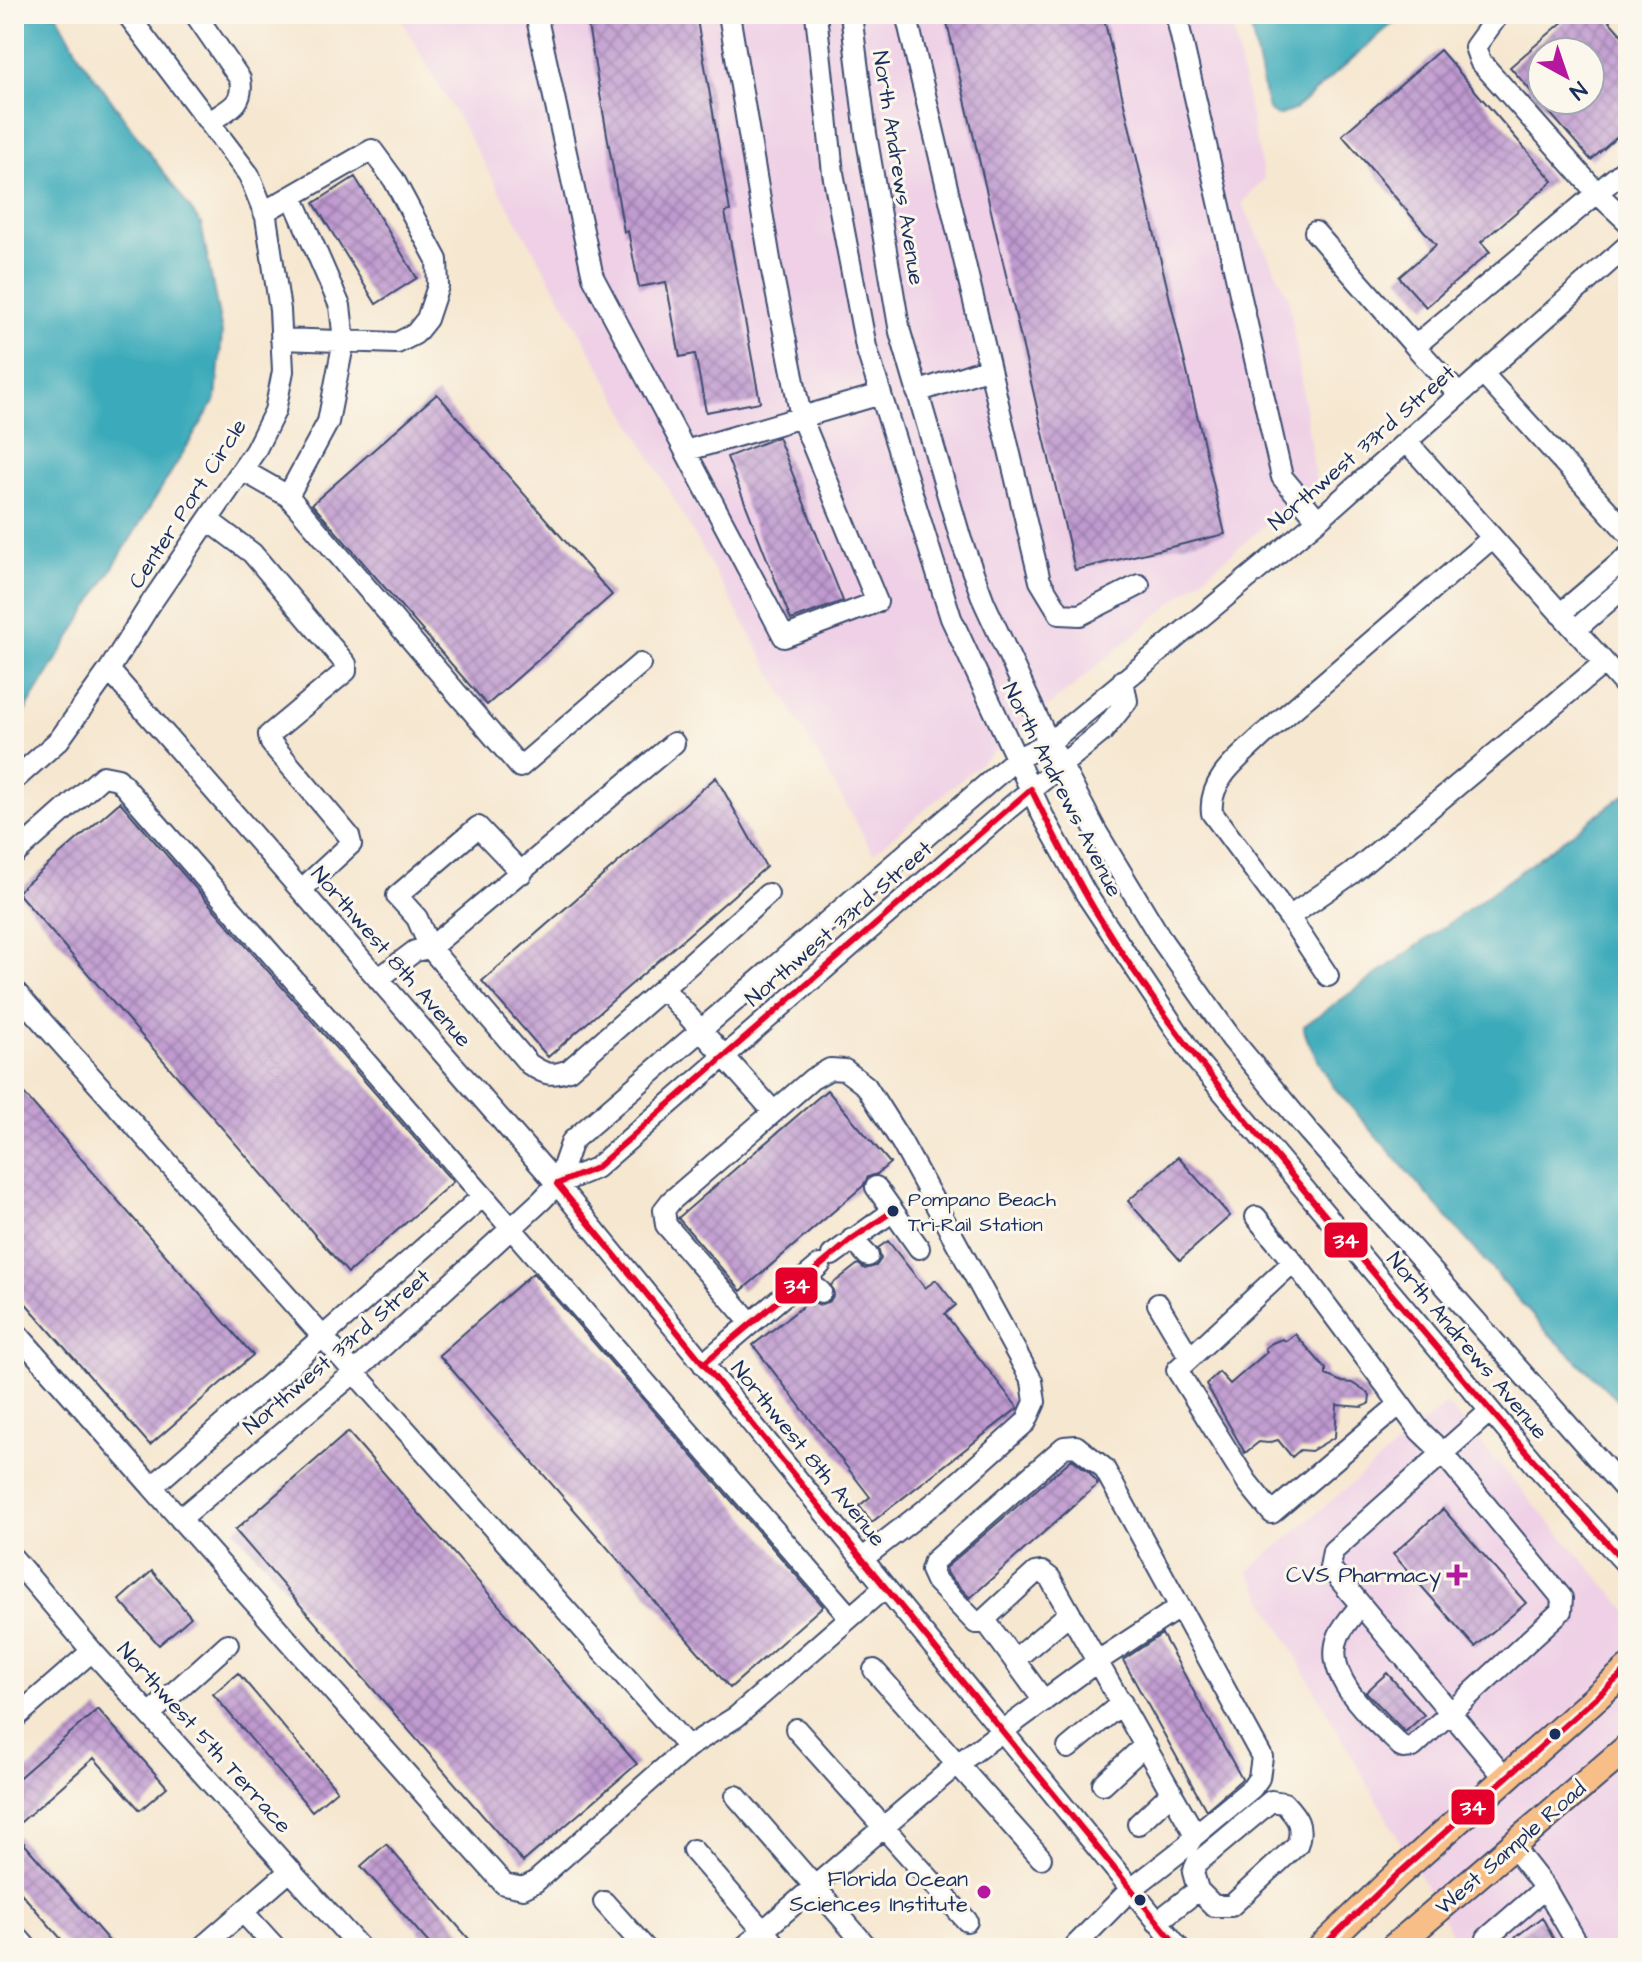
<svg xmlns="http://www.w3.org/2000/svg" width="1642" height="1962" viewBox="0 0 1642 1962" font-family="'Architects Daughter',sans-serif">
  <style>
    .built { fill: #efd0e6 }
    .water { fill: #3baaba; stroke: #2b6c8c; stroke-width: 2 }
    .building { fill: url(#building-cross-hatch); fill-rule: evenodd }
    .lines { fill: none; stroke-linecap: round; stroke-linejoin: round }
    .minor-casing { stroke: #3c4b6f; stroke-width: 24 }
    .major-casing { stroke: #3c4b6f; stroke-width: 30 }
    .minor { stroke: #fff; stroke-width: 20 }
    .major { stroke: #f7be88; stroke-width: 26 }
    .bus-1-casing { stroke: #fbf7ec; stroke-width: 12 }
    .bus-1 { stroke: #e4002b; stroke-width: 6 }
    .bus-dot { fill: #1b2f5e; stroke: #fbf7ec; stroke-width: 3 }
    .poi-dot { fill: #b5179e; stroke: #fbf7ec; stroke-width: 3 }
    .labels { text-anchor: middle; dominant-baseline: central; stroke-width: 6; stroke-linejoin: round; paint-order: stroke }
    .bus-label { font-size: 20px; fill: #1b2f5e; stroke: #fbf7ec; text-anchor: start }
    .street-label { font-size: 22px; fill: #1b2f5e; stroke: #fbf7ec }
    .poi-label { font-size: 22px; fill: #1b2f5e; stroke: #fbf7ec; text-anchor: end }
    .line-badge { stroke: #fbf7ec; stroke-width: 3 }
    .badge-label { font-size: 22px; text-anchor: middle; font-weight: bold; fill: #fff }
  </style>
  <defs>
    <pattern id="building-cross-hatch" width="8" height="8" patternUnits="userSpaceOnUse" patternTransform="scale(2)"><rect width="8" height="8" fill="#c09ad0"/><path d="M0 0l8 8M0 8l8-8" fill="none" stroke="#9b7eac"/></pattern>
  </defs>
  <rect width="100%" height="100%" fill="#fbf7ec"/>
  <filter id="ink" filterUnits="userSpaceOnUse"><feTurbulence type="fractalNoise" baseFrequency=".0125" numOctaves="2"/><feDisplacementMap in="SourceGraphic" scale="16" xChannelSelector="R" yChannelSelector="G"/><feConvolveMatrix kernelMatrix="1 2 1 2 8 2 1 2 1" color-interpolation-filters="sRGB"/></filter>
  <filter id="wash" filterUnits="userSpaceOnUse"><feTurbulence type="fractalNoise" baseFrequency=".006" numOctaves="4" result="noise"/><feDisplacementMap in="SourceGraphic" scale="32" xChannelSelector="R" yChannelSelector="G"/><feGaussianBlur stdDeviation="1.8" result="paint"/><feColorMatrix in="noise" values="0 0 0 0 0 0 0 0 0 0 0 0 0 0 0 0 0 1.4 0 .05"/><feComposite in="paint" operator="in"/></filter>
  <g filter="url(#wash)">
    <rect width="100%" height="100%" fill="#f6e7d0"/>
    <path class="built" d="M398,14h832l34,165 -22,24 47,95 27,185 -443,370 -333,-592z
      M1446,1404l182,207v337h-168l-212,-377z"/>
    <path class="water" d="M14,14h43l25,46 119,164 21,109 -6,66 -202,330z
      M1248,14h155l-109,96 -17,6 -9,-6z
      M1628,792v618l-83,-80 -213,-245c-7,-14 -29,-47 -28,-59l168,-119z"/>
    <g id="blocks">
      <path class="building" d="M586,14h110l34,197 -5,1 35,190 -54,10 -11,-58 -15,3 -14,-75 -27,5 -11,-56 -4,1z
        M945,14h158l122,520 -150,36z
        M1572,14h31l25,28v85l-37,33 -81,-93zM1542,52h48v48h-48z
        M1440,50l113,131 -72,61 9,10 -64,55 -27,-30 37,-32 -94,-110z
        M355,177l62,101 -41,26 -62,-101z
        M437,394l175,201 -125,110 -175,-201z
        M778,437l65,164 -52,19 -64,-163z
        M716,777l50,90 -218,190 -66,-76z
        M120,802l333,380 -105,91 -331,-381z
        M14,1082l239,273 -103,90 -136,-155z
        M827,1090l63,73 -13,11 -9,3 -5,9 -122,105 -63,-73z
        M1178,1157l52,59 -50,44 -52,-59z
        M888,1241l37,47 11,-8 20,25 -11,9 73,94 -146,114 -13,-16 11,-9 -117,-152 58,-45 8,5 11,-4 4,-7 -3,-9 27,-21 7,5 11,-3 5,-7 -3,-11z
        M533,1273l290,333 -93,82 -291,-333z
        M1295,1334l31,35v6l16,7 10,1 14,9 4,4 -1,8 -7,3 -25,-2 -2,32 -24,14 -11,-1 -8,7 -14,-17 -10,3 -9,-1 -14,11 -39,-69 13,-12 11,12 37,-32 -2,-4 7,-5 10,-4 4,2z
        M348,1432l289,332 -114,98 -288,-332z
        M1072,1459l17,13 9,12 -128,114 -23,-24 -2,-6z
        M1443,1509l83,94 -51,44 -82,-93z
        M152,1571l39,46 -32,28 -40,-45z
        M1162,1634l80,145 -36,31 -83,-150z
        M238,1673l99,117 -25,21 -99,-117z
        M1387,1673l37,42 -19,17 -39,-40z
        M98,1709l69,78 -27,23 -46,-52 -80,70v-46z
        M14,1832l101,116h-46l-55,-63z
        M386,1844l91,104h-44l-72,-82z
        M1542,1917l16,31h-53l-1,-2z"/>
    </g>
  </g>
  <g filter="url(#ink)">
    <use href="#blocks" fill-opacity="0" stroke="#3c4b6f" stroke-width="2"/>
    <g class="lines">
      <g class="minor-casing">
        <path id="minor" d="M195,14l45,65c5,26 -12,30 -31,43
          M536,14l57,263 191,360 93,-35 -76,-185 -30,-151 -42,-252
          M816,14l17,159 33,174 85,271 92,198 43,78 111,167 342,408 89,97
          M851,14l15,120 34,198 61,208 23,62 60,130 52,99 67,111 68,96 78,94 319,361
          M906,14l134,567 20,33 20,1 59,-30
          M1176,14l106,463 36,43
          M1499,14l-24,33 5,14 118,133 30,28
          M264,212l108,-62 22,30 43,80 1,26 -11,33 -12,15 -18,9 -116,-4
          M1315,232l100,114
          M1483,374l145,159
          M917,392l72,-24
          M1459,395l-44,-49 213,-179
          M1407,442l221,247
          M685,451l196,-57
          M242,470l46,26 40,-74 16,-82 -4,-34 -48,-110
          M288,496l232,271 120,-103
          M208,520l44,33 94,111v7l-77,64 2,8 78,93 2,8 -50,46
          M1492,538l-230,198c-21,21 -54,43 -50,77l77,104 62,-43 253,-211
          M1560,614l68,-58
          M1575,630l53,-46
          M109,670l448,514 622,764
          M14,780l45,-40 50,-70 42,-67 104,-152 20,-40 8,-40 -3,-61 -14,-93 -17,-42 -122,-161
          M14,855l89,-79 15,3 365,417
          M522,873l-44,-46 -81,69 20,22 13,30 244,-205
          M768,894l-105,94 110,123
          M1289,917l39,59
          M378,979l37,-28 15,-3 99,116c15,10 22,13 40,6l94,-82
          M14,990l674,757 48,-30 149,-130
          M557,1184l39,-16 413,-360 94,-77 24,-30 -4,-21
          M876,1187l43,61
          M1256,1217l47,57 117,157 22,21 120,146 -1,13 -148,136 -10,1c-26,-26 -83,-70 -64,-113 5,-11 14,-20 22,-30
          M852,1239l16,17
          M832,1255l61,-44
          M1293,1262l-116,108 70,112 25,31 128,-109
          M805,1278l16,14
          M1158,1304l32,54
          M751,1323l-85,-98 -2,-15 7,-9 141,-122 18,-10 15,1 21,16 36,57 130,238 3,21 -9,20 -84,75 -80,62
          M14,1330l138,157
          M703,1364l117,-99
          M1490,1411l-157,140 -3,17 175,210
          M180,1519l175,-147 187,-172 15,-16 15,-43 444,-382 34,-17 268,-222 310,-275
          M14,1559l78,92 268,297
          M987,1623h-11l-40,-42 -5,-11 3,-9 130,-114 12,-1 28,22 158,289 -3,21 -7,10 -59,49
          M1014,1660l56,-47
          M874,1670l167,188
          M1044,1701l-57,-78v-6l48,-44 7,-1 8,6 142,251 1,8 -5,8 -58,45 -57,58
          M150,1714l78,-70
          M14,1719l78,-68
          M796,1729l171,192
          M688,1747l-153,135 -12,6 -19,-4 -352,-397 331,-291 367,421
          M1068,1748l54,-45
          M1103,1784l42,-39
          M736,1796l132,152
          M1138,1824l34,-32
          M693,1850l85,98
          M1545,1888l35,60
          M604,1902l41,46
          M243,1912l33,36
          M1157,1922l41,-32 16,16h17l66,-61c7,-19 0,-28 -13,-42l-13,-2 -74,62 -4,9 5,18
          M14,1933l13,15
          M201,1948l90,-78
          M743,1948l213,-183 142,-104 82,-54
          M1492,1948l-5,-10 58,-50 -32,-41"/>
      </g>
      <g class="major-casing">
        <path id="major" d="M1321,1948l76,-73 231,-206
          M1393,1948l235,-201"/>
      </g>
      <use href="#minor" class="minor"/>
      <use href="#major" class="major"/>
      <g class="bus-1-casing">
        <path id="bus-1" d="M703,1364l149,-125 41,-28
          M1179,1948l-622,-764 39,-16 435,-379c21,42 41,83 65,123 73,120 164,226 254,333 91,108 182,216 278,321
          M1321,1948l76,-73 231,-206"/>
      </g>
      <use href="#bus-1" class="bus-1"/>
    </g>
  </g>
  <g class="bus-dot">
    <circle cx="893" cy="1211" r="7"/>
    <circle cx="1555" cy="1734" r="7"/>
    <circle cx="1140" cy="1900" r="7"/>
  </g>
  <g class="poi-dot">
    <path d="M1453 1563h8v8h8v8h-8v8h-8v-8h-8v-8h8z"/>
    <circle cx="984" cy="1892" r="8"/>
  </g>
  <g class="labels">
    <g class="bus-label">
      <text x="908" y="1200">Pompano Beach<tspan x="908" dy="25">Tri-Rail Station</tspan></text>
    </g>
    <g class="street-label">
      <text transform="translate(898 168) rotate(81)">North Andrews Avenue</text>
      <text transform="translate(1362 448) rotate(-41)">Northwest 33rd Street</text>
      <text transform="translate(188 504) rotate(-57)">Center Port Circle</text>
      <text transform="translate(1062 790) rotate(63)">North Andrews Avenue</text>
      <text transform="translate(839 924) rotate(-41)">Northwest 33rd Street</text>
      <text transform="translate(391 957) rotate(49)">Northwest 8th Avenue</text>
      <text transform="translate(1467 1346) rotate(50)">North Andrews Avenue</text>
      <text transform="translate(337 1352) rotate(-41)">Northwest 33rd Street</text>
      <text transform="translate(808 1454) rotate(51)">Northwest 8th Avenue</text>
      <text transform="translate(204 1738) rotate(48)">Northwest 5th Terrace</text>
      <text transform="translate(1511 1848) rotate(-41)">West Sample Road</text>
    </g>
    <g class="poi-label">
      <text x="1441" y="1575">CVS Pharmacy</text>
      <text x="968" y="1879">Florida Ocean<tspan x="968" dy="25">Sciences Institute</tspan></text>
    </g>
  </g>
  <g class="line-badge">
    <rect x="1323" y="1221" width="46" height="38" rx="8" fill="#e4002b"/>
    <rect x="774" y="1266" width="45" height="39" rx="8" fill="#e4002b"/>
    <rect x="1450" y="1788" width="46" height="38" rx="8" fill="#e4002b"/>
  </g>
  <g class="badge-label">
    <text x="1346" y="1248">34</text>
    <text x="797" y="1293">34</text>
    <text x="1473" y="1815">34</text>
  </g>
  <rect width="1642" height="1962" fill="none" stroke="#fbf7ec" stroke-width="48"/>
  <g transform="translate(1566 76) rotate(140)"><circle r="38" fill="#fbf7ec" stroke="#a1a7b3" stroke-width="2"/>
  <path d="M0-6L14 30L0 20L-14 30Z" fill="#b5179e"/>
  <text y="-12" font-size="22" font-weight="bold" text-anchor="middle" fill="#1b2f5e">N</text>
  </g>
</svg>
